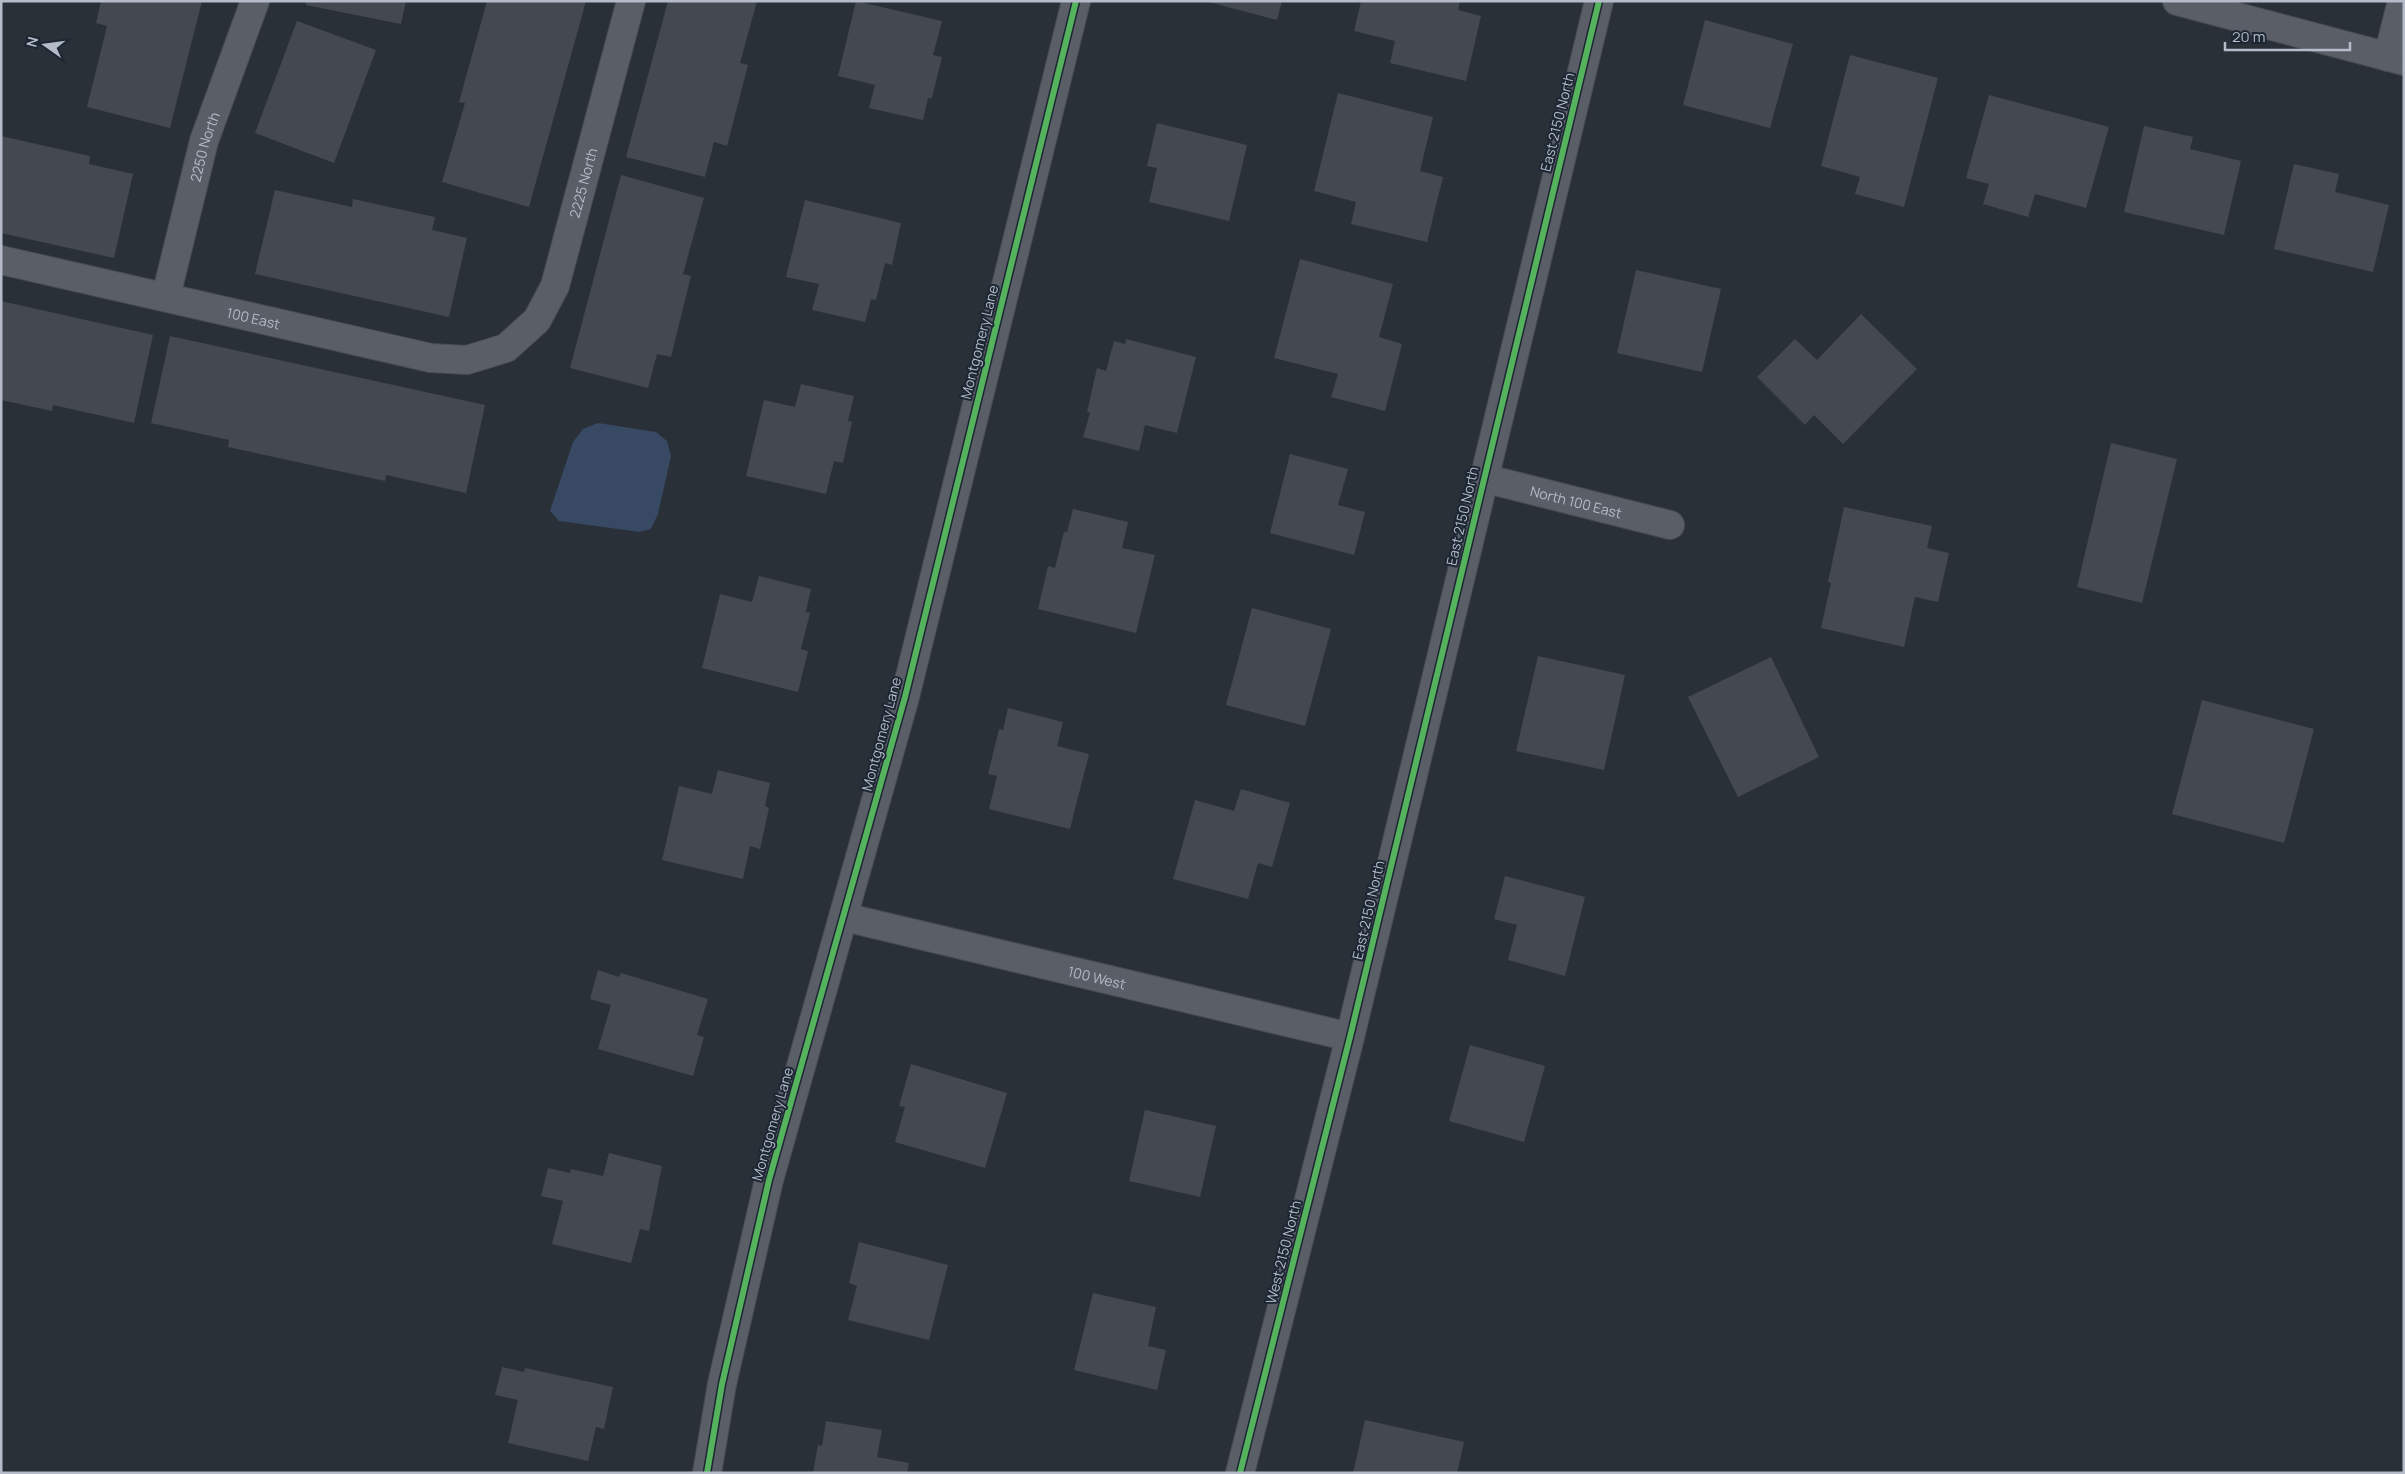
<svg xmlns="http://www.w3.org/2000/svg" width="2405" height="1474" viewBox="0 0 2405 1474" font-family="Manrope,sans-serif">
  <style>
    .water { fill: #384963 }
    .building { fill: #444950 }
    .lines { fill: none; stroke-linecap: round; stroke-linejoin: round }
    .minor-casing { stroke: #484c53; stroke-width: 30 }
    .minor { stroke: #5a5e66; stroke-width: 28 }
    .cycleway-casing { stroke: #1d2633; stroke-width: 9 }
    .cycleway { stroke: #56b35d; stroke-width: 6 }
    .labels { text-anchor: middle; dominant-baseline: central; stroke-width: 4; stroke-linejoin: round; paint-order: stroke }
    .street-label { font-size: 14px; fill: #b4bcc9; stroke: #1d2633 }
  </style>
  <rect width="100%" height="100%" fill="#2a3038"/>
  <path class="water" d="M598,423l58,9 11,9 4,15 -13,58 -7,15 -11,3 -81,-11 -9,-10 23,-69 10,-13z"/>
  <path class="building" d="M101,1h101l-32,127 -83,-21 20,-81 -11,-3z
    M306,1h100l-5,23 -95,-19z
    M487,1h99l-57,206 -87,-25 23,-79 -6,-1z
    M668,1h89l-17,62 8,2 -21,81 -13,-4 -9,35 -79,-20z
    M856,1l86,20 -9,34 9,2 -10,41h-4l-5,22 -54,-12 6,-23 -37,-9z
    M1205,1h77l-5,19z
    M1361,1h99l-2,9 23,6 -15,65 -76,-18 5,-22 -41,-10z
    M1705,20l88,24 -23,84 -87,-23z
    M297,21l79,29 -42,113 -79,-30z
    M1850,55l88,23 -34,129 -49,-13 5,-17 -39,-11z
    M1338,93l95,24 -13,54 23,6 -16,65 -76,-18 5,-22 -42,-11z
    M1989,95l120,32 -23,81 -51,-14 -7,23 -45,-13 6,-20 -23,-6z
    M1157,123l90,22 -18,76 -80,-19 8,-34 -10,-2z
    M2144,126l49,11 -3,12 51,12 -17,74 -100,-23z
    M1,136l89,20 -1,8 44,10 -19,84 -113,-25z
    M2294,164l45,10 -4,18 54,13 -16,67 -99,-23z
    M621,175l83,23 -21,76 8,2 -20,81 -14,-3 -9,34 -78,-20z
    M275,190l77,17 1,-8 82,18 -3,13 35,8 -18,79 -194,-43z
    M805,200l96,23 -9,42 -7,-2 -9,37 -5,-1 -6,23 -53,-12 7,-26 -33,-7z
    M1300,259l93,25 -14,53 23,7 -17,67 -54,-14 7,-23 -64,-16z
    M1636,270l85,19 -19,83 -85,-19z
    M1,301l152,34 -19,88 -81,-18 -1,6 -51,-11z
    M1861,314l56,55 -74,75 -29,-29 -9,10 -48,-48 38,-38 22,21z
    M170,336l315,69 -19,88 -80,-18 -1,6 -157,-34 1,-7 -78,-17z
    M1126,339l70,18 -19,76 -32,-8 -6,26 -56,-14 7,-24 -3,-1 10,-44 9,3 8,-30 11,3z
    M801,384l53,12 -6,25 4,1 -9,41 -9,-2 -8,33 -80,-18 18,-76 31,7z
    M2111,443l66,16 -35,144 -65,-16z
    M1290,454l58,15 -10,36 27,7 -11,43 -84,-22z
    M1844,507l88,19 -5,22 22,5 -11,49 -23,-5 -11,50 -83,-19 10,-45 -3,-1z
    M1073,509l55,13 -6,26 33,7 -19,78 -98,-24 10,-43 7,2 9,-36h3z
    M759,576l52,13 -5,23 4,1 -9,36 7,2 -10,41 -96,-24 18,-74 32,8z
    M1252,608l79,21 -26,97 -79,-21z
    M1538,656l87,19 -21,95 -88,-19z
    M1771,657l48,100 -81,40 -50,-100z
    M2202,700l112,29 -30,114 -112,-29z
    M1008,708l55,14 -6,24 32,8 -19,75 -81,-20 8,-33 -9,-2 11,-45 4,1z
    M718,770l52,13 -5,23 4,2 -9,41 -10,-3 -7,33 -81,-19 17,-74 33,8z
    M1241,789l49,14 -18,64 -14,-4 -10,36 -75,-20 22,-79 39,11z
    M1505,876l80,21 -20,79 -57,-16 9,-35 -23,-6z
    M598,970l21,7 2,-4 87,26 -11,36 7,2 -11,39 -95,-27 13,-44 -21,-6z
    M1470,1045l75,21 -21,76 -75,-21z
    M911,1064l96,29 -22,75 -90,-26 10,-35 -6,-1z
    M1145,1110l71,16 -16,71 -71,-16z
    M609,1153l53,13 -13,65 -9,-2 -9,34 -79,-19 11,-43 -22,-5 7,-28 22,5 1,-4 32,7z
    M859,1242l89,23 -19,75 -81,-20 9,-34 -8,-3z
    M1093,1293l63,14 -8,39 18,4 -9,40 -83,-20z
    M502,1367l22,5 1,-4 88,19 -9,42 -8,-2 -8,34 -80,-18 10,-43 -23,-5z
    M1365,1420l99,22 -7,31h-104z
    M826,1421l56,9 -5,27 32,6 -2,10h-94l5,-28 4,1z"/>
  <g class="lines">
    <g class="minor-casing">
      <g id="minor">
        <path d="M2177,1l227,60"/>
        <path d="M2388,57l14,-56"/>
        <path id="s1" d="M1,260l430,98 36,2 39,-12 31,-28 18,-34 76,-285"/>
        <path id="s2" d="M166,296l38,-155 51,-140"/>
        <path id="s3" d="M1483,478l187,47"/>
        <path id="s4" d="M844,917l506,120"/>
        <path d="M707,1473l15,-89 47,-204 136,-483 171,-696"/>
        <path d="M1240,1473l110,-436 249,-1036"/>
      </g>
    </g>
    <use href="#minor" class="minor"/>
    <g class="cycleway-casing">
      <path id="cycleway" d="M707,1473l15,-89 47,-204 136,-483 171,-696
        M1240,1473l110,-436 249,-1036"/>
    </g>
    <use href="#cycleway" class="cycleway"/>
  </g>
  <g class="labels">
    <g class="street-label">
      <text transform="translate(1557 122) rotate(-76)">East 2150 North</text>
      <text stroke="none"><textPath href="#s2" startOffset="154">2250 North</textPath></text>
      <text stroke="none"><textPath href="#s1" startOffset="705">2225 North</textPath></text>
      <text stroke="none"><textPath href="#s1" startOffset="259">100 East</textPath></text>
      <text transform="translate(979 342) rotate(-76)">Montgomery Lane</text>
      <text stroke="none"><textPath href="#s3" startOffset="96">North 100 East</textPath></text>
      <text transform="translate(1462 516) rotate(-77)">East 2150 North</text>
      <text transform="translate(881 734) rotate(-75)">Montgomery Lane</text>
      <text transform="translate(1368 910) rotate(-77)">East 2150 North</text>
      <text stroke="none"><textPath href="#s4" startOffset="260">100 West</textPath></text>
      <text transform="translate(772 1124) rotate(-74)">Montgomery Lane</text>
      <text transform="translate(1283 1252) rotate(-76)">West 2150 North</text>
    </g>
  </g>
  <rect width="2405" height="1474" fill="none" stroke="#b4bcc9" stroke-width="5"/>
  <g transform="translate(45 45) rotate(284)" stroke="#1d2633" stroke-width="4" paint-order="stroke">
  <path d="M0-4L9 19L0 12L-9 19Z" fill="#b4bcc9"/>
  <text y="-8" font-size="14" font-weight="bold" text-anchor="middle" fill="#b4bcc9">N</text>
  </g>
  <path d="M2225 42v8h125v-8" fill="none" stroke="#b4bcc9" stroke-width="2.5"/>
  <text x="2232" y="42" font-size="15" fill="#b4bcc9" stroke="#1d2633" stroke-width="4" paint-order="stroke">20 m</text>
</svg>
